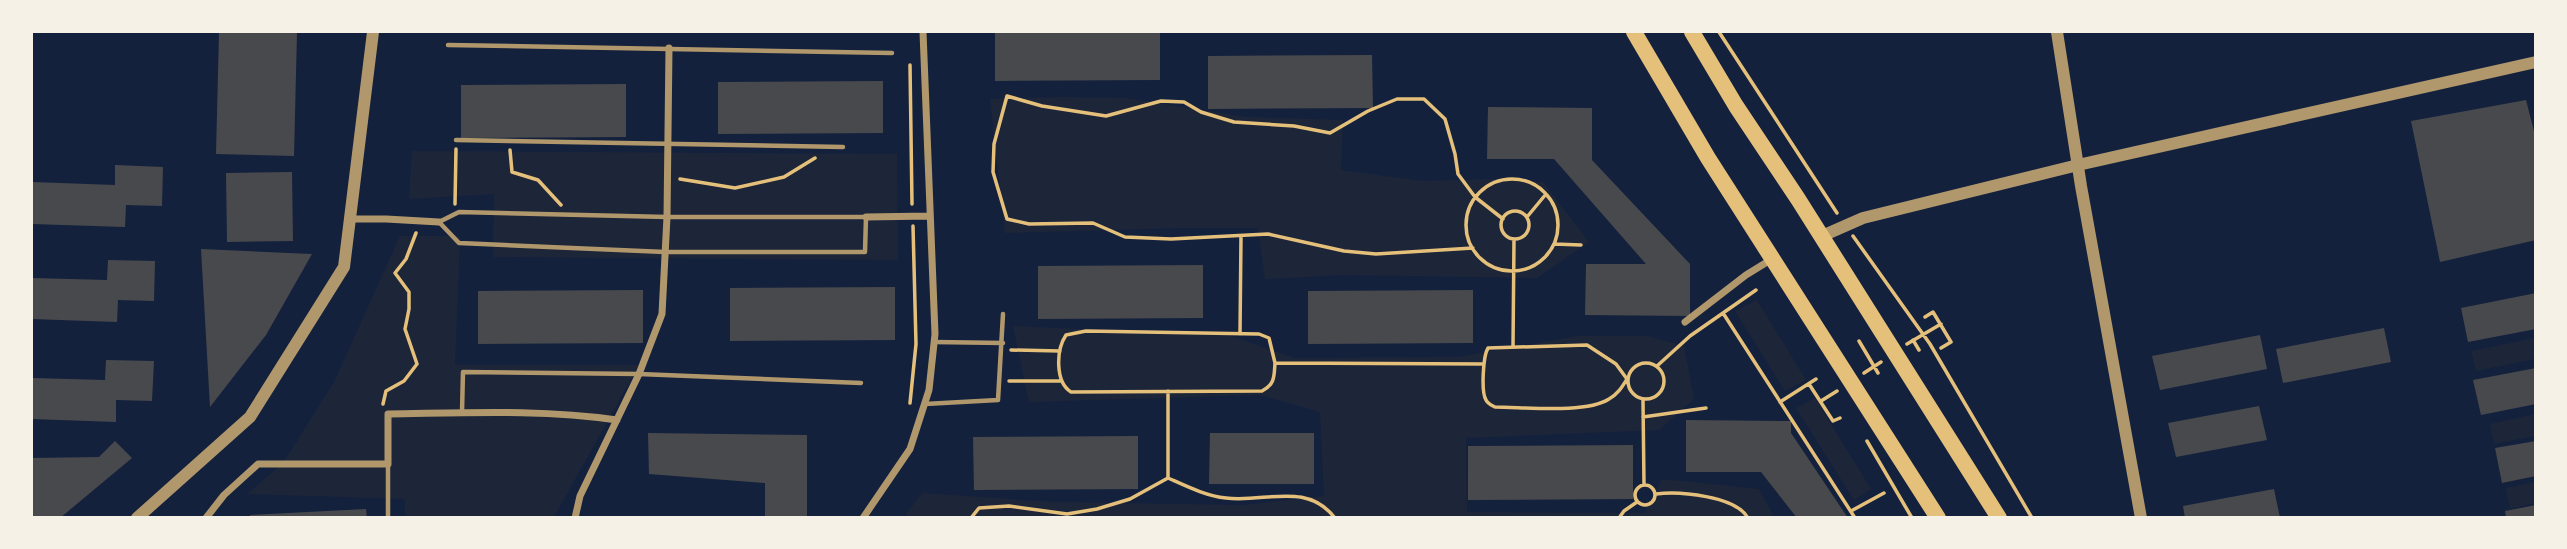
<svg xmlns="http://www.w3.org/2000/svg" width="2567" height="549" viewBox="0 0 2567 549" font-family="Cabin,sans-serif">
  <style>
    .green { fill: #1d2539 }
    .building { fill: #48494c }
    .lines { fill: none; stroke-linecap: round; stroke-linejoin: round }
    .path { stroke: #e5c07b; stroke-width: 3.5 }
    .service { stroke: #b1986c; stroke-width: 4.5 }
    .minor { stroke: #b1986c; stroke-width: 7 }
    .tertiary { stroke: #b1986c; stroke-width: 12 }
    .primary { stroke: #e5c07b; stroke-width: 16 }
  </style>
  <rect width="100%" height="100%" fill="#14213d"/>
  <path class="green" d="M1063,97l62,1 121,19 97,3 -2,50 80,11 74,-2 48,3 46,60 -52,36 -194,-3 -78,4 -7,-51h-78l-175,5 -15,-134z
    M412,151l485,3 1,106 -405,-3 1,-63 -85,5z
    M400,236h60l-5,129h184l-85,152h-149v-18l-158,-5 36,-31 51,-81z
    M1757,300l49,80 -21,11 -50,-80z
    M1013,326l216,9 65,23 164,-1 120,-21h69l37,10 10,53 -35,31 -193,8 1,74 178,1 17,-34 97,10 15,28 -871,1 19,-25 131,9 190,3 81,-9 -4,-84 -60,-17 -231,7z
    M2535,338v21l-59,12 -5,-20z
    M1815,398l56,91 -17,11 -58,-92z
    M2535,414v22l-41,8 -4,-20z
    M2535,482v21l-25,6 -4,-21z"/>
  <path class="building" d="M219,32h78l-3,124 -78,-2z
    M995,32h165v48l-165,1z
    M1372,55l1,53 -165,1v-53z
    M883,81v52l-165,1v-52z
    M626,84v53l-165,1v-53z
    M2526,100l10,39v101l-96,22 -29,-141z
    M1488,107l104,1v52l98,104v52l-105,-1 1,-51h60l-92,-105h-67z
    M115,165l48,2 -1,39 -36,-1 -1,22 -93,-3v-42l83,3z
    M292,172l1,69 -66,1 -1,-69z
    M201,249l111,5 -46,81 -56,72z
    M108,260l47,1 -1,40 -36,-1 -1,22 -85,-3v-41l75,2z
    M1203,265v53l-165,1v-53z
    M895,287v53l-165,1v-53z
    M643,290v53l-165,1v-53z
    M1473,290v53l-165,1v-53z
    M2536,293v36l-68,13 -7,-34z
    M2384,328l7,34 -108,21 -7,-34z
    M2260,335l7,34 -107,21 -8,-34z
    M106,360l48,1 -2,40 -36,-1v22l-84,-3v-41l73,2z
    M2536,368v36l-55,11 -8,-35z
    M2259,406l8,34 -91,17 -8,-34z
    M1686,420l105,1v12l57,85h-51l-36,-46h-75z
    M648,433l159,2v83h-42v-35l-116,-9z
    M1210,433h104v51h-105z
    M1138,436v53l-164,1 -1,-53z
    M115,441l17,17 -72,60h-28v-60l67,-1z
    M2536,441v35l-34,7 -7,-35z
    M1633,445v54l-165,1v-54z
    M2274,489l6,29h-95l-2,-12z
    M2536,505v13h-30l-1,-7z
    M366,509l1,9h-117v-3z"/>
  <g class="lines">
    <path class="path" d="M1719,32l118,181
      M910,65l2,139
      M510,150l2,22 26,8 23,25
      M680,179l55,9 49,-11 31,-19
      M1466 225a46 46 0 1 1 92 0a46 46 0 1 1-92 0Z
      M455,204l1,-55
      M1501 225a14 14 0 1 1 28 0a14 14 0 1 1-28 0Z
      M1527,217l19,-23
      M1853,236l77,108 102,174
      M1554,244l27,1
      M1473,248l-97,6 -32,-3 -76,-17 -97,5 -46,-2 -32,-14 -64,1 -22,-5 -14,-47 1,-28 13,-48 35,10 64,10 55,-15 23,1 17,10 33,10 60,4 36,7 38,-22 29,-12h27l21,20 10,35 3,20 17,23 28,22
      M1723,313l132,205
      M1925,317l8,-5 18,30 -10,6
      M1240,334l1,-98
      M1913,340l6,10
      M1859,341l19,32
      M1907,344l34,-20
      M1587,345l29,19 11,15c-5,8 -9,15 -18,20 -23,15 -85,8 -114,8 -4,-2 -7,-3 -9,-7 -5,-8 -3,-44 2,-52z
      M1513,347l1,-108
      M1011,350l49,1
      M1628 381a18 18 0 1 1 36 0a18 18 0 1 1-36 0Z
      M1275,363l-6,-25 -10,-4 -173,-3 -20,4c-10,15 -11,47 5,57l191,-1c13,-7 12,-14 13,-28l209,1
      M1657,366l33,-30 66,-46
      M1864,373l17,-11
      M1009,381h52
      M1809,384l24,37 7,-3
      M1643,400l1,85
      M1821,401l16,-10
      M1780,402l36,-23
      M910,403l6,-59 -3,-118
      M383,404l3,-13 18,-10 13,-17 -12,-35 4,-20v-17l-14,-19 11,-14 10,-26
      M1643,417l63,-9
      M1867,441l45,77
      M1168,478v-87
      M1635 495a10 10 0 1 1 20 0a10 10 0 1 1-20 0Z
      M1656,494c23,-3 80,2 92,24
      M1851,511l33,-18
      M971,518l8,-10 30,-2 58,8 30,-5 33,-10 38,-21c18,8 38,18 58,20 39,5 80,-17 109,20
      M1619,518l5,-7 13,-9"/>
    <path class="service" d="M448,45l444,8
      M456,140l387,7
      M459,212l208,5h199l-1,35h-200l-206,-9 -20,-21z
      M934,342l69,1
      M925,404l73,-4 5,-86
      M462,412l1,-40 176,2 222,9
      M388,465v53"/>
    <path class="minor" d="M866,217l63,-1
      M350,219h36l53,3
      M1685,322l61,-47 26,-16
      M206,518l18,-23 34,-31h130v-50c76,-1 153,-5 229,6
      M575,518l5,-22 59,-122 23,-60 5,-97 2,-169
      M863,518l47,-69 19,-59 6,-56 -12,-302"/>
    <path class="tertiary" d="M2057,32l24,154 60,332
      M1822,236l41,-18 215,-53 458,-103
      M137,518l113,-101 94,-150 29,-235"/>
    <path class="primary" d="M1634,32l74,126 230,360
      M1692,32l44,74 62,93 201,319"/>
  </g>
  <rect width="2567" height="549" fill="none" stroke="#f6f1e7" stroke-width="66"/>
</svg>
